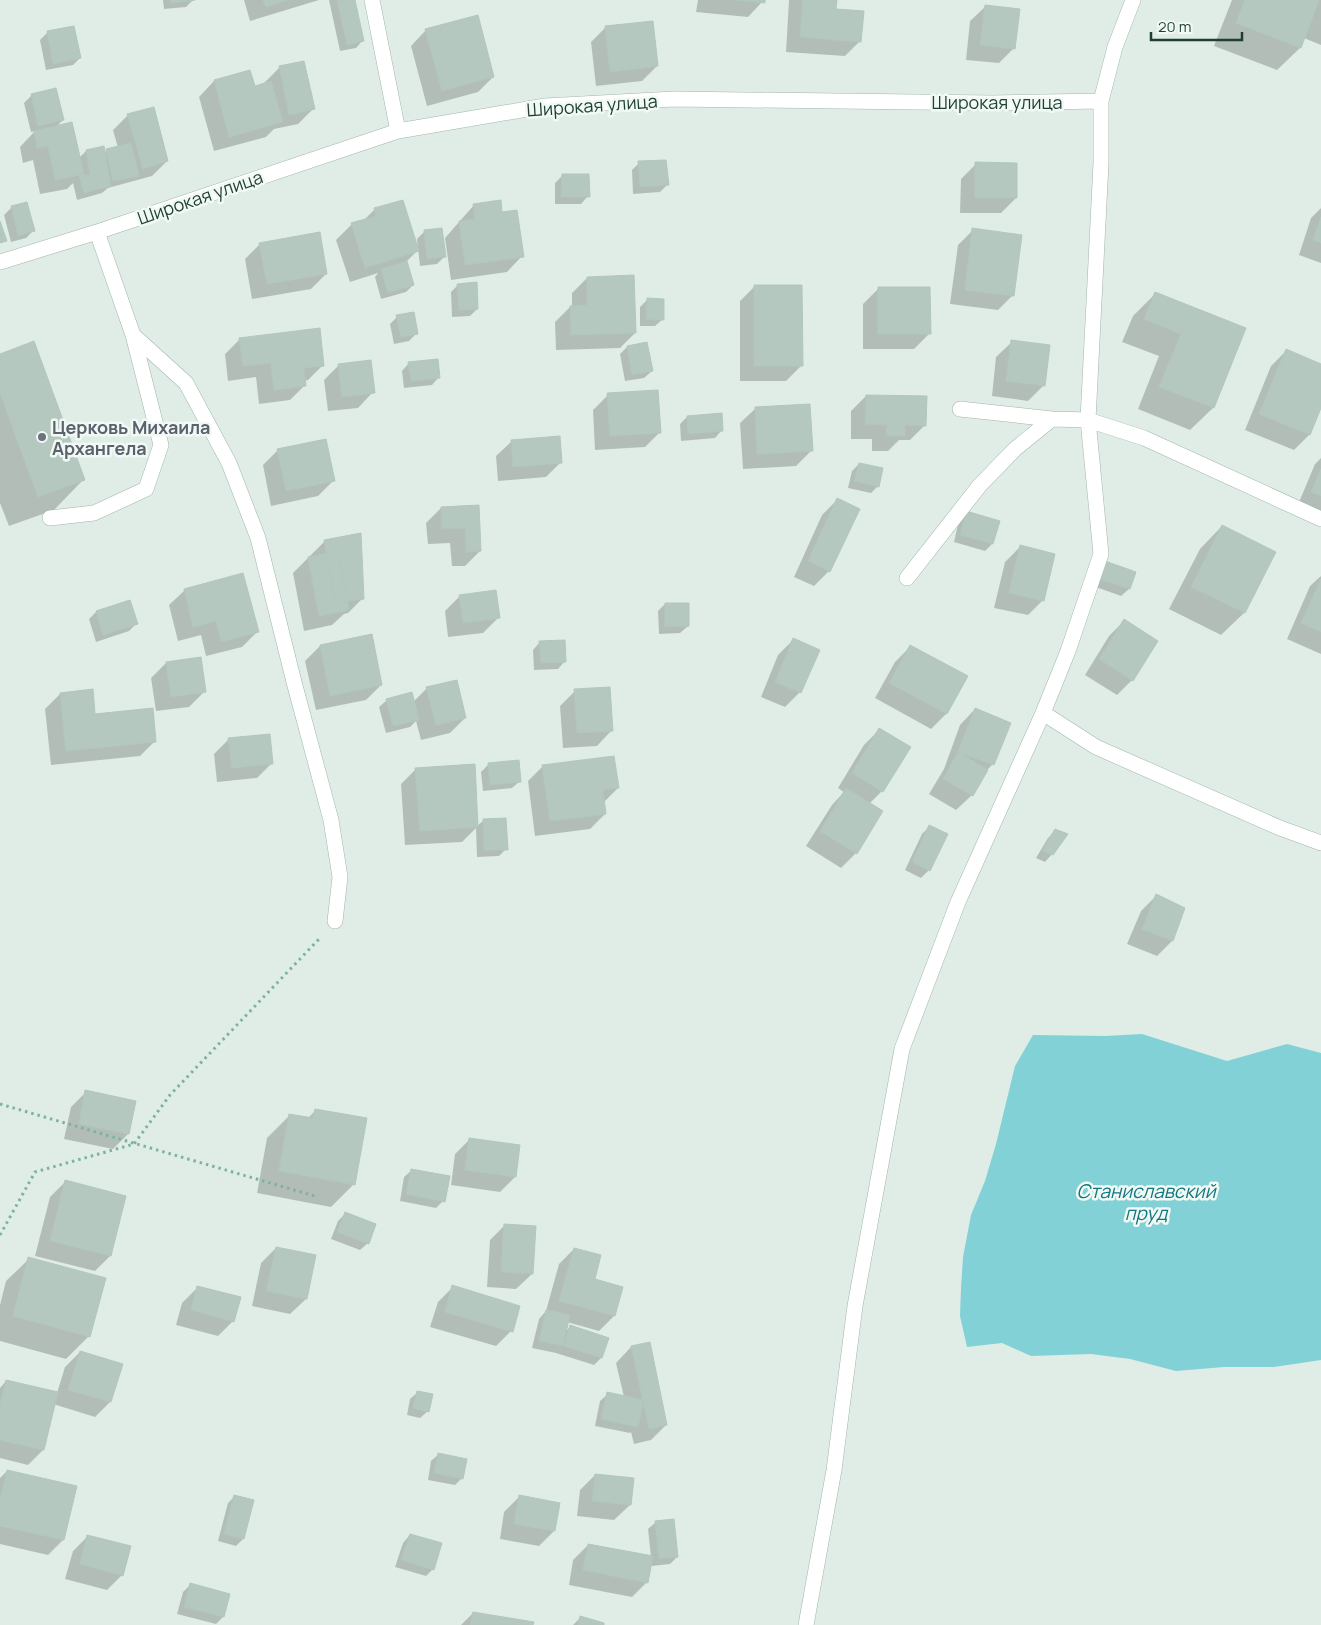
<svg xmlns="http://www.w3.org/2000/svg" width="1321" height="1625" viewBox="0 0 1321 1625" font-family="Manrope,sans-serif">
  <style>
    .water { fill: #82d1d7 }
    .shadow { fill: #0003 }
    .building { fill: #b5c8bf; stroke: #b2c7bc }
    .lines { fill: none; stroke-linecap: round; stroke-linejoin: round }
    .minor-casing { stroke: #a2b5ad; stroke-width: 16 }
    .path { stroke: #7db39e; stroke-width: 3; stroke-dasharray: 2.5 4; stroke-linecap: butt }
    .minor { stroke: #fff; stroke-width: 15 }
    .worship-dot { fill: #6b7280; stroke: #f1f9f4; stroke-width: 2 }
    .labels { text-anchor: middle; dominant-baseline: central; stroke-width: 5; stroke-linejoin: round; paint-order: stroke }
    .street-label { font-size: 18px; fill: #1f3f34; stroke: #f1f9f4 }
    .worship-label { font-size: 18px; font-weight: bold; fill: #5b616d; stroke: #f1f9f4; text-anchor: start }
    .water-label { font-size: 19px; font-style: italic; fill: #137780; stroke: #f1f9f4 }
  </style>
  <rect width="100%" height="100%" fill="#e0ede6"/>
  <path class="water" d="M1142,1034l85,27 60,-17 34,9v307l-47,7h-50l-48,4 -46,-12 -39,-5 -60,2 -29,-13 -35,4 -7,-31 1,-28 2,-31 8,-42 14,-34 11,-37 19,-78 18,-31 72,1z"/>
  <path class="shadow" d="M163,0h30l-7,7 -22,2z
    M244,0h75l-69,21z
    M329,0h25l9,40 -7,8 -16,3z
    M698,0h66l-16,17 -52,-5z
    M789,0h46v10l25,31 -15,15 -59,-4z
    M1232,0h89v45l-17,-7 -4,10 -23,22 -63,-24z
    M986,6l28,42 -15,15 -33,-3 4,-39z
    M606,27l51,39 -15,15 -46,5 -5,-44z
    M426,30l67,47 -15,15 -51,14 -16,-60z
    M48,32l32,26 -7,7 -27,5 -6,-30z
    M279,68l34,41 -15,15 -24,5 -8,8 -52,14 -15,-54 15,-16 36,-9 4,16 11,-3 -1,-2z
    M31,96l32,24 -8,8 24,30 7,-7 17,-3 1,5 3,-3 11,-2 -5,-18 15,-15 39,46 -15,15 -44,12 -6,5 -25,7 -4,-17 -6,6 -27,5 -7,-34 -10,3 -3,-16 15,-16 -4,1 -7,-29z
    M639,163l28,22 -7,7 -27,2 -1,-24z
    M976,164l40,34 -15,15h-41l1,-34z
    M562,176l26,20 -7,8h-26v-21z
    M26,204l7,27 -7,7 -15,4 -7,-27 7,-7z
    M474,205l48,51 -15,16 -56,8 -6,-42z
    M1321,208v55l-22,-8 12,-37z
    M374,210l43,41 -11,11 7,23 -7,7 -25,7 -6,-22 3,-4 -28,9 -14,-42 16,-16 11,-3z
    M973,230l40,65 -15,15 -48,-6 8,-59z
    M425,231l19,26 -7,7 -17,2 -3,-27z
    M260,244l66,30 -15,15 -59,10 -7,-40z
    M587,278l48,55 -15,15 -64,2 -1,-28 15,-15h2v-14z
    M458,285l19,24 -7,7 -18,1 -1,-25z
    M755,286l46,80 -15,15h-46v-80z
    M878,289l51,45 -15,15h-51v-45z
    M1155,294l89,34 -31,80 -23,22 -52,-21 21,-53 -37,-14 11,-26z
    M647,300l16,19 -8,7h-15v-19z
    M397,317l20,16 -8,8 -15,3 -4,-20z
    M240,339l83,26 -15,15 -4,1 1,4 -15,15 -31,4 -3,-27 -28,4 -3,-27z
    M1012,342l31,44 -15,15 -36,-5 4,-39z
    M627,347l25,24 -8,7 -19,3 -5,-27z
    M1286,351l35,14v40l-12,30 -15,15 -49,-20 26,-64z
    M0,355l83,125 -29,30 -45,16 -9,-23z
    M409,363l30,14 -7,8 -28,3 -2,-17z
    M339,365l34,27 -15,16 -30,3 -4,-31z
    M608,395l52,37 -15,15 -50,3 -2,-40z
    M866,396l59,29 -15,15h-11l-11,11h-16v-12h-21v-28z
    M756,408l55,43 -15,15 -53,3 -3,-46z
    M687,417l35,13 -7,8 -34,3 -1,-17z
    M512,441l49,21 -15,15 -48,4 -2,-25z
    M278,450l55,31 -15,15 -47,10 -8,-41z
    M1321,458v59l-24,-10 18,-43z
    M859,464l19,22 -7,7 -23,-5 4,-17z
    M837,500l-8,71 -15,15 -20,-9 28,-62z
    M477,506l3,45 -15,15h-13l-2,-23 -22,1 -2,-21 15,-15z
    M967,513l25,31 -7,7 -31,-9 5,-22z
    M1222,526l52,26 -30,61 -23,22 -52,-26 31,-60z
    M325,541l38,57 -15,15 -4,1 -12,11 -28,6 -11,-58z
    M1020,547l23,53 -15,15 -34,-7 11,-46z
    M1099,570l35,2 -5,17 -8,7 -28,-10z
    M1321,576v78l-34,-15 23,-53z
    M185,590l72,42 -15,15 -36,9 -5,-21 -23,6 -9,-36z
    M460,596l38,22 -15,15 -35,4 -3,-26z
    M665,604l23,22 -8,7 -21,1 -1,-23z
    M96,612l40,12 -7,7 -33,11 -7,-23z
    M1124,621l8,59 -15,15 -32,-20 24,-39z
    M793,640l7,52 -15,15 -24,-10 17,-42z
    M540,642l25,19 -7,8 -24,1 -1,-20z
    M320,646l61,39 -15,15 -50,10 -11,-49z
    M910,647l56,30 -20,37 -15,15 -56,-31 20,-36z
    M200,659l4,33 -15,15 -33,4 -5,-33 15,-15z
    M427,688l38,30 -15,15 -29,7 -5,-19 -6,6 -24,6 -7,-26 8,-7 26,2z
    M575,691l37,39 -15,16 -34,2 -3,-42z
    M60,694l34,21 61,26 -15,15 -89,9 -6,-56z
    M975,709l18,55 -8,8 -13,23 -16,15 -27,-16 15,-25 16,-44z
    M879,730l3,61 -13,13 12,8 -25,41 -15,15 -35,-22 26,-41 12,-13 -6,-4 26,-43z
    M229,739l43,24 -15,15 -40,4 -3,-28z
    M489,764l31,17 -8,7 -29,3 -2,-19z
    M543,766l75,22 -14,14 1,12 -15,15 -55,7 -7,-55z
    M416,769l61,57 7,-6 22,29 -7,7 -22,1 -1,-29 -14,14 -57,3 -4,-61z
    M930,826l16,8 -18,37 -7,7 -16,-8 17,-36z
    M1055,831l-3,23 -7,8 -9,-4 12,-20z
    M1156,896l16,45 -15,15 -30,-12 14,-33z
    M86,1092l42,42 -15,15 -49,-10 7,-32z
    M316,1110l50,9 -13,66 -22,22 -74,-14 10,-55 23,-23 17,4z
    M470,1139l49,7 -4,31 -15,15 -49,-7 4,-31z
    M412,1170l31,31 -7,7 -36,-7 4,-24z
    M65,1182l60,15 -15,59 -15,15 -60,-15 15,-59z
    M345,1214l23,29 -8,7 -29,-11 7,-18z
    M505,1225l27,49 -16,15 -29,-2 3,-47z
    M276,1248l39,8 -9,43 -16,15 -38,-8 9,-43z
    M574,1249l40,67 -15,15 -32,-9 -2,10 5,-5 31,31 -7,7 -38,-12 -24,-5 7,-29 7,-8 13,-47z
    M29,1259l60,77 -23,23 -66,-18v-36l6,-24z
    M453,1287l58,44 -15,15 -66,-19 8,-25z
    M197,1288l36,33 -15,15 -42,-11 6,-22z
    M631,1347l35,78 -15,15 -17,4 -3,-12 -1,1 -35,-7 5,-25 8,-7 16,3 -8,-34z
    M80,1352l30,50 -15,15 -42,-13 -10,46 -15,15 -28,-7v-70l6,-7 51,12 8,-26z
    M418,1392l10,19 -8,7 -13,-3 3,-16z
    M439,1454l23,24 -7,7 -27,-5 3,-19z
    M7,1471l56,69 -15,15 -48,-11v-66z
    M595,1475l37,4 -2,26 -16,15 -37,-4 3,-26z
    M235,1496l8,43 -7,7 -18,-5 10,-38z
    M519,1497l39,7 -4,27 -15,15 -39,-7 4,-27z
    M656,1522l21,35 -7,7 -18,2v-7l-5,23 -15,15 -63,-12 4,-25 15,-15 63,12 -3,-28z
    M410,1535l23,34 -7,7 -31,-9 8,-24z
    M88,1536l34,39 -15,15 -42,-11 8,-28z
    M190,1585l33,32 -7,7 -39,-10 6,-22z
    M473,1613l59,12h-71z
    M580,1618l22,7h-29z"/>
  <path class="building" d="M170,0h25l-24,3z
    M263,0h25l-22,7z
    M337,0h18l9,41 -17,4z
    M736,0h29v3z
    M803,0h34l-1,9 28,2 -3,31 -61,-5z
    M1245,0h74l-18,48 -65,-25z
    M985,5l35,4 -5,40 -35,-4z
    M478,15l16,62 -52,14 -17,-62z
    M653,21l5,45 -48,6 -5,-46z
    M74,26l7,32 -28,6 -6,-33z
    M304,61l11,48 -26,6 -10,-49z
    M250,70l5,16 16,-5 12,41 -54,15 -15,-57z
    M56,88l8,32 -26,6 -7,-32z
    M154,107l14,54 -25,8 -16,-55z
    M72,122l12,52 -29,6 -7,-34 -11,2 -3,-17z
    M131,143l8,33 -26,5 -7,-32z
    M104,146l7,40 -27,7 -5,-18h11l-4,-25z
    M666,160l3,25 -29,2 -2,-26z
    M975,162l42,1v35h-42z
    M562,174h27l1,23h-29z
    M403,200l16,51 -54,17 -14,-45 25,-7 -2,-8z
    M501,200l1,12 15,-2 7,47 -59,8 -6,-44 16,-2 -2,-15z
    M27,202l8,29 -17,5 -7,-30z
    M1321,217v26l-8,-3z
    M0,221l7,20 -7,2z
    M442,228l4,29 -19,2 -3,-29z
    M972,228l50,7 -8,61 -49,-6z
    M320,232l7,42 -60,10 -8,-41z
    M407,261l7,24 -26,8 -7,-24z
    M634,275l2,58 -65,2 -1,-29 17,-1v-28z
    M477,282l1,27 -19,1 -2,-26z
    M754,285h48l1,81h-49z
    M878,287h52l1,47h-53z
    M1155,292l91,36 -32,80 -55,-21 22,-53 -37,-15z
    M647,298l17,1v21l-18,-1z
    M414,312l4,22 -17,3 -5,-22z
    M320,328l4,38 -20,2 2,18 -32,4 -3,-27 -28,3 -4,-28z
    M1011,340l39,5 -5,41 -39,-5z
    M34,341l51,139 -47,17 -38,-104v-39z
    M647,342l6,29 -21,4 -5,-29z
    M1286,349l35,15v44l-11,27 -51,-21z
    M438,359l2,19 -29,3 -3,-19z
    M371,360l4,33 -33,4 -4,-33z
    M658,390l3,43 -51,3 -3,-43z
    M866,395l61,1 -1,30 -21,-1v11h-19l1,-11 -22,-1z
    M810,404l3,47 -56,3 -2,-47z
    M722,413l1,18 -35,3 -1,-18z
    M560,436l2,27 -49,4 -2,-27z
    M326,439l9,42 -49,10 -9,-42z
    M859,463l24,5 -4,19 -25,-6z
    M1321,469v27l-10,-4z
    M837,498l23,11 -30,63 -22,-11z
    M479,505l2,46 -15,1 -1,-24 -23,1 -1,-22z
    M966,511l34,10 -7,23 -33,-9z
    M1222,525l54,27 -31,61 -54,-26z
    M361,533l3,66 -29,4 -11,-63z
    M1020,545l35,9 -11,47 -35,-8z
    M338,551l11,59 -30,6 -11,-59z
    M1105,561l31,11 -6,17 -31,-10z
    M243,573l16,59 -38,10 -5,-21 -23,6 -9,-38z
    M1321,579v53l-20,-9z
    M496,590l4,28 -37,5 -4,-28z
    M130,600l8,24 -35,11 -7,-24z
    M665,603h24v23l-24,1z
    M1124,619l34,22 -25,40 -34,-22z
    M372,634l10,51 -52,11 -10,-51z
    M793,638l27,12 -19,43 -26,-11z
    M565,640l1,22 -25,1 -2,-22z
    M910,645l58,31 -21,38 -58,-31z
    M201,657l5,35 -35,5 -5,-35z
    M457,680l9,38 -30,7 -10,-38z
    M610,687l3,44 -36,2 -3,-44z
    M93,689l2,25 58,-6 3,34 -90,9 -6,-58z
    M412,692l7,28 -26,6 -7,-27z
    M975,708l36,15 -17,42 -36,-13z
    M879,728l32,19 -28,45 -31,-19z
    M270,734l3,30 -41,4 -4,-30z
    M958,752l30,18 -15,26 -30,-17z
    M614,756l5,32 -16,2 3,24 -56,7 -8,-56z
    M519,760l2,22 -31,3 -2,-22z
    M475,764l3,63 -58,4 -5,-63z
    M846,788l37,23 -26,43 -37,-23z
    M506,818l2,32h-24l-1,-31z
    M929,825l19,9 -18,37 -18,-9z
    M1055,829l13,5 -15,21 -11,-4z
    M1156,894l29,14 -12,33 -31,-12z
    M85,1090l51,11 -7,33 -50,-10z
    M315,1109l52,9 -12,67 -76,-14 10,-57 24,4z
    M469,1138l51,7 -4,32 -51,-7z
    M411,1169l39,7 -5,26 -39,-8z
    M65,1180l61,16 -15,60 -61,-15z
    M345,1212l31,12 -7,20 -32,-12z
    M504,1224l32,2 -3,48 -32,-2z
    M276,1247l40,8 -9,44 -41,-8z
    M574,1248l27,7 -6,24 28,8 -8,29 -56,-15z
    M28,1257l78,21 -16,59 -77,-21z
    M452,1285l68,21 -7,26 -68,-20z
    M197,1286l44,11 -7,25 -43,-12z
    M546,1310l24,5 -7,31 -24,-5z
    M570,1325l39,13 -7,20 -38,-12z
    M650,1342l17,83 -18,4 -18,-83z
    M80,1351l43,13 -12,38 -43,-12z
    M6,1380l52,12 -14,58 -44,-10v-34z
    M417,1391l16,3 -4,18 -16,-4z
    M607,1392l37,8 -6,27 -37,-8z
    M438,1453l29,6 -4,20 -29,-6z
    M7,1470l70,16 -13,54 -64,-14v-26z
    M595,1474l39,4 -3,27 -39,-4z
    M234,1495l20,5 -10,39 -20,-5z
    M519,1495l41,8 -5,28 -41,-7z
    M674,1519l4,38 -19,2 -4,-38z
    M410,1534l32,9 -8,27 -33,-10z
    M87,1535l44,11 -8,30 -43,-12z
    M588,1544l65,12 -5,27 -65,-13z
    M190,1583l40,11 -6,23 -40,-10z
    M473,1612l61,10 -1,3h-63z
    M580,1616l24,7v2h-26z"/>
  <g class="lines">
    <g class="minor-casing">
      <path id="minor" d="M372,0l26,131
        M0,262l97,-30 301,-101 147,-25 129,-7 318,4 109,-2 14,-54 18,-47
        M133,335l53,48 43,80 29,75 36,144 37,138 9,57 -5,44
        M960,409l92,10 36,1 56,18 177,81
        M50,518l44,-5 52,-24 15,-44 -28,-110 -36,-103
        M907,578l73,-93 35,-36 37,-30
        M1043,713l53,34 184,81 41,15
        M806,1625l28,-155 21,-164 47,-257 56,-147 85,-189 25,-62 33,-97 -13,-134 13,-257v-62"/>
    </g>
    <path class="path" d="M0,1104l318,93
      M0,1235l35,-63 99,-28 36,-49 150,-157"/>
    <use href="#minor" class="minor"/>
  </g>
  <circle class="worship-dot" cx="42" cy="437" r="5"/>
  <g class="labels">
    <g class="street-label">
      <text x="997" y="102">Широкая улица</text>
      <text transform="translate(592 105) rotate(-4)">Широкая улица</text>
      <text transform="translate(200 197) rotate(-19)">Широкая улица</text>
    </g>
    <g class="worship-label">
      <text x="52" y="427">Церковь Михаила<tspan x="52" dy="21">Архангела</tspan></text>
    </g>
    <g class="water-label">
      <text x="1146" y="1191">Станиславский<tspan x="1146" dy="22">пруд</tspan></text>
    </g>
  </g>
  <path d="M1151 32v8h91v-8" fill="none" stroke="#1f3f34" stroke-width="2.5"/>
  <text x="1158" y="32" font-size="15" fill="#1f3f34" stroke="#f1f9f4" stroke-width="4" paint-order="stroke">20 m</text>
</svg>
